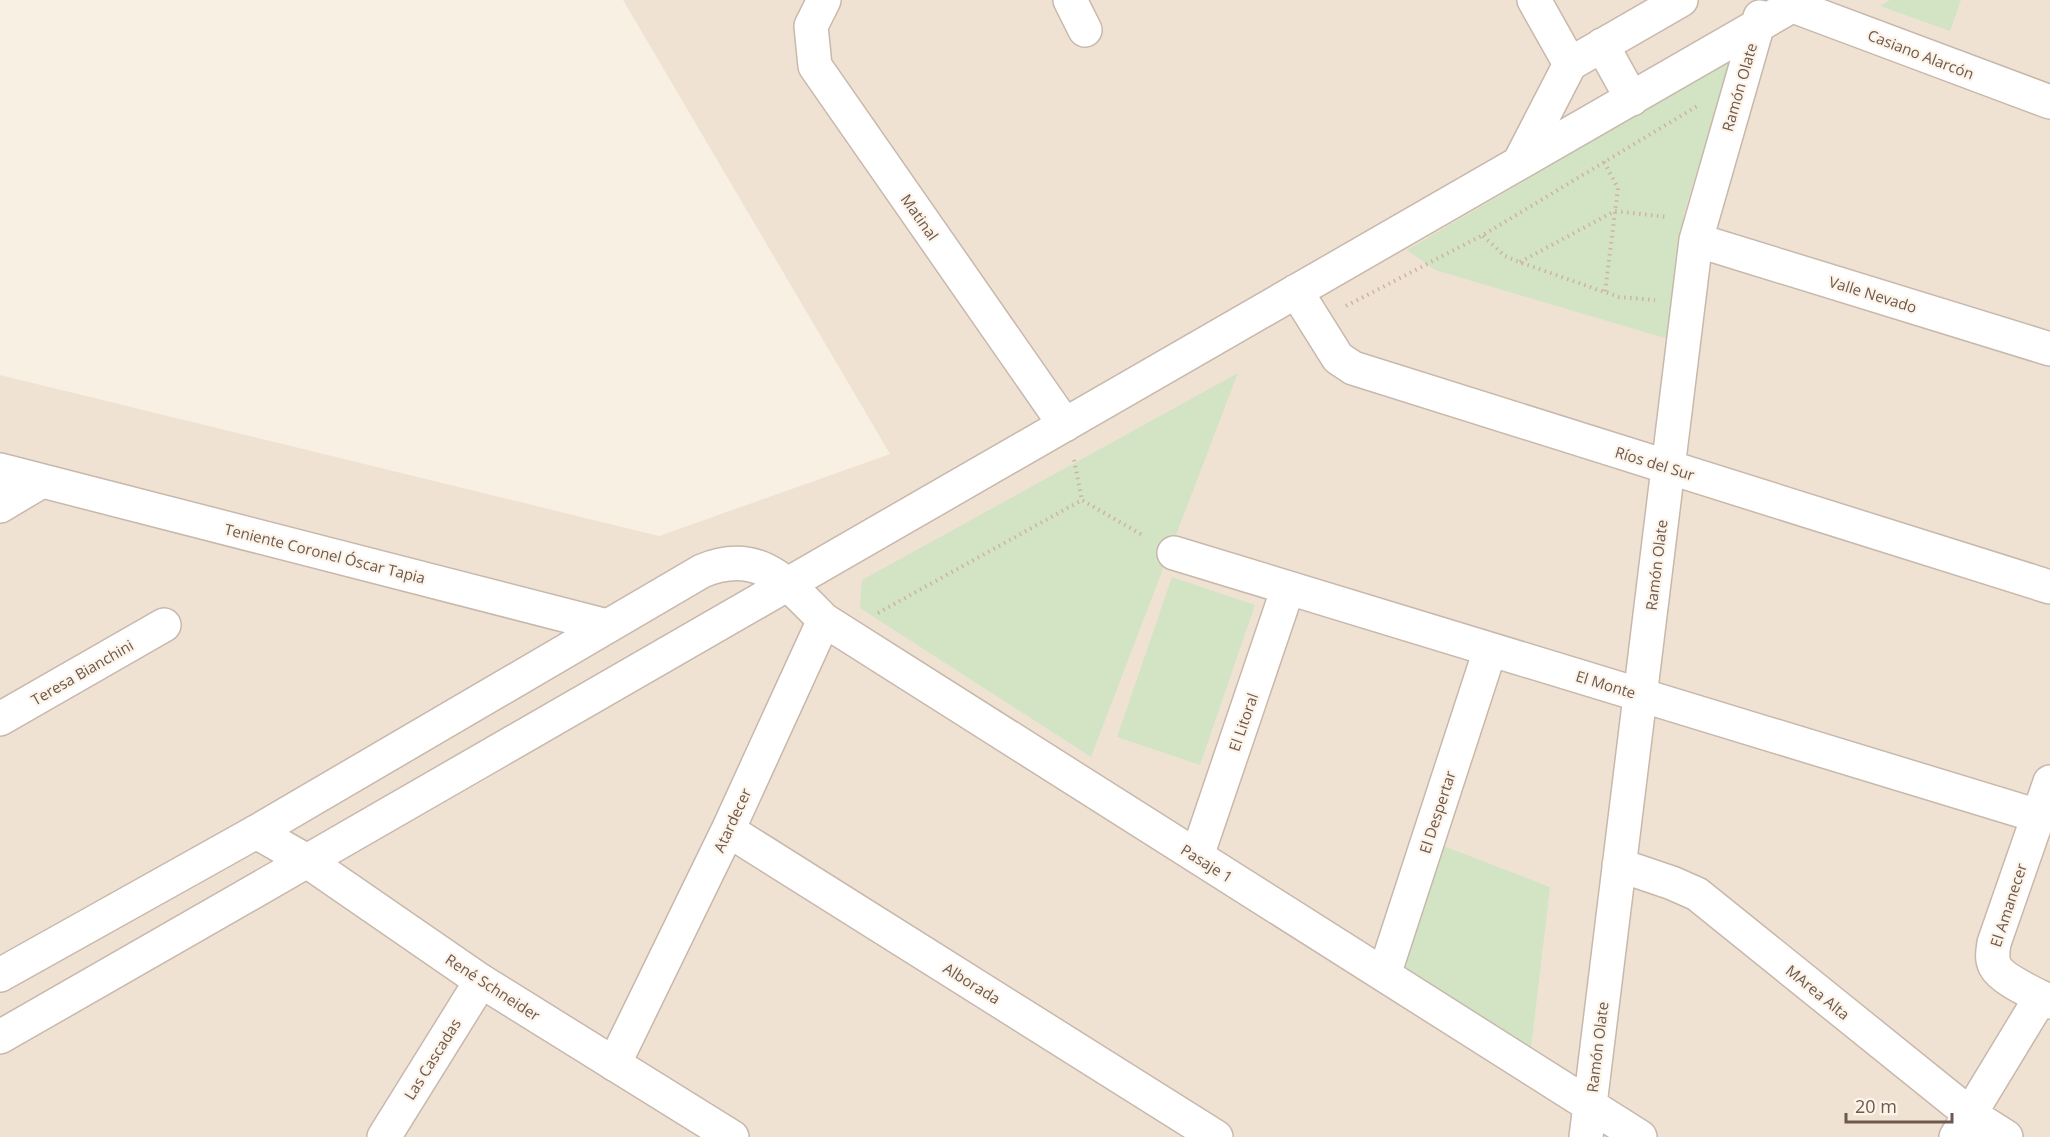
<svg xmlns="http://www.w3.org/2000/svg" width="2050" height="1137" viewBox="0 0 2050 1137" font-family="'Open Sans',sans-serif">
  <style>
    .residential { fill: #f0e2d3 }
    .green { fill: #d2e4c4 }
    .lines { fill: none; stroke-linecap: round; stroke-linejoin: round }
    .minor-casing { stroke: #c8b8ac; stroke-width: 36 }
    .tertiary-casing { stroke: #c8b8ac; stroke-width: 36 }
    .path { stroke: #cfb3a2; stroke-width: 4; stroke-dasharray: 1.5 4.5; stroke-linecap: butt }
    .minor { stroke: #fff; stroke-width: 33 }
    .tertiary { stroke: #fff; stroke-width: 33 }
    .labels { text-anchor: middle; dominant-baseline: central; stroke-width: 4.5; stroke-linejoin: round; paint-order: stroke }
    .street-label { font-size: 15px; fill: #6e584d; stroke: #fcf4e9 }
  </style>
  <rect width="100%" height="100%" fill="#f9f0e4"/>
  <path class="residential" d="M623,0h1427v1137h-2050v-762l659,161 231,-82z"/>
  <path class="green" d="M1890,0h71l-11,31 -70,-25z
    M1732,59l-48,154 -16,126 -233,-69 -28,-20z
    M1238,373l-147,384 -231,-149 2,-28z
    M1172,577l83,28 -55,160 -83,-28z
    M1441,845l109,42 -20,170 -132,-82z"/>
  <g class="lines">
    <g class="minor-casing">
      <path id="minor" d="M824,0l-13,26 4,40 250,359
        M1070,0l15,30
        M1534,0l36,64
        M1793,6l257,96
        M1602,45l30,54
        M1519,163l51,-99 111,-64
        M1696,240l354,109
        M1296,291l42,67 15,10 697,219
        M0,470l607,156
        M0,506l42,-25
        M1174,553l864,263
        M824,620l816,517
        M0,719l164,-94
        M2050,782l-56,161c-1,8 -3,15 1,23 6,13 42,29 55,36
        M728,830l488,307
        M256,832l446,-261c57,-24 85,12 122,49l-96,210 -114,234
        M1197,856l91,-268
        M307,861l1495,-861
        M1619,865l53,18 25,11 273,220 36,23
        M1384,975l106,-325
        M384,1137l97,-156
        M1586,1137l110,-897 64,-223
        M1956,1137l85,-140"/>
    </g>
    <g class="tertiary-casing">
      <path id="tertiary" d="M0,975l256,-143 51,29 174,120 251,156
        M0,1037l307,-176"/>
    </g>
    <path class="path" d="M1604,162l14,26 -13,104
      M1483,236l22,20 14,6 100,35 36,3
      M1520,262l95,-51 52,6
      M1346,306l137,-71 216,-130
      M1074,460l8,40
      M878,613l204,-113 62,36"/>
    <use href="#minor" class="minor"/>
    <use href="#tertiary" class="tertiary"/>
  </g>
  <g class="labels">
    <g class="street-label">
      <text transform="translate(1921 54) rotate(21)">Casiano Alarcón</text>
      <text transform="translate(1739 87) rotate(-74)">Ramón Olate</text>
      <text transform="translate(920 217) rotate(55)">Matinal</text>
      <text transform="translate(1873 294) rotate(17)">Valle Nevado</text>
      <text transform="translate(1655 463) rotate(17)">Ríos del Sur</text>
      <text transform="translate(325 553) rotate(14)">Teniente Coronel Óscar Tapia</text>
      <text transform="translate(1656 565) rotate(-83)">Ramón Olate</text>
      <text transform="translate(82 672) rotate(-30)">Teresa Bianchini</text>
      <text transform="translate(1606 684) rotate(17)">El Monte</text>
      <text transform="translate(1243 722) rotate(-71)">El Litoral</text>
      <text transform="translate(1437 812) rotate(-72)">El Despertar</text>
      <text transform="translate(732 820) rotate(-65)">Atardecer</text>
      <text transform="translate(1207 863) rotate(32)">Pasaje 1</text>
      <text transform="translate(2008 905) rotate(-72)">El Amanecer</text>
      <text transform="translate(972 983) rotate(32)">Alborada</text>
      <text transform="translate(493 987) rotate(33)">René Schneider</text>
      <text transform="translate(1818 992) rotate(39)">MArea Alta</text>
      <text transform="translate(1597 1047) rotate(-83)">Ramón Olate</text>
      <text transform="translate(432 1059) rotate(-58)">Las Cascadas</text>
    </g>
  </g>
  <path d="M1846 1113v9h106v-9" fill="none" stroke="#6e584d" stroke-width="3"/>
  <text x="1855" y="1113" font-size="18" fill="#6e584d" stroke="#fcf4e9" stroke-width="4.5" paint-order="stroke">20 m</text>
</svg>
